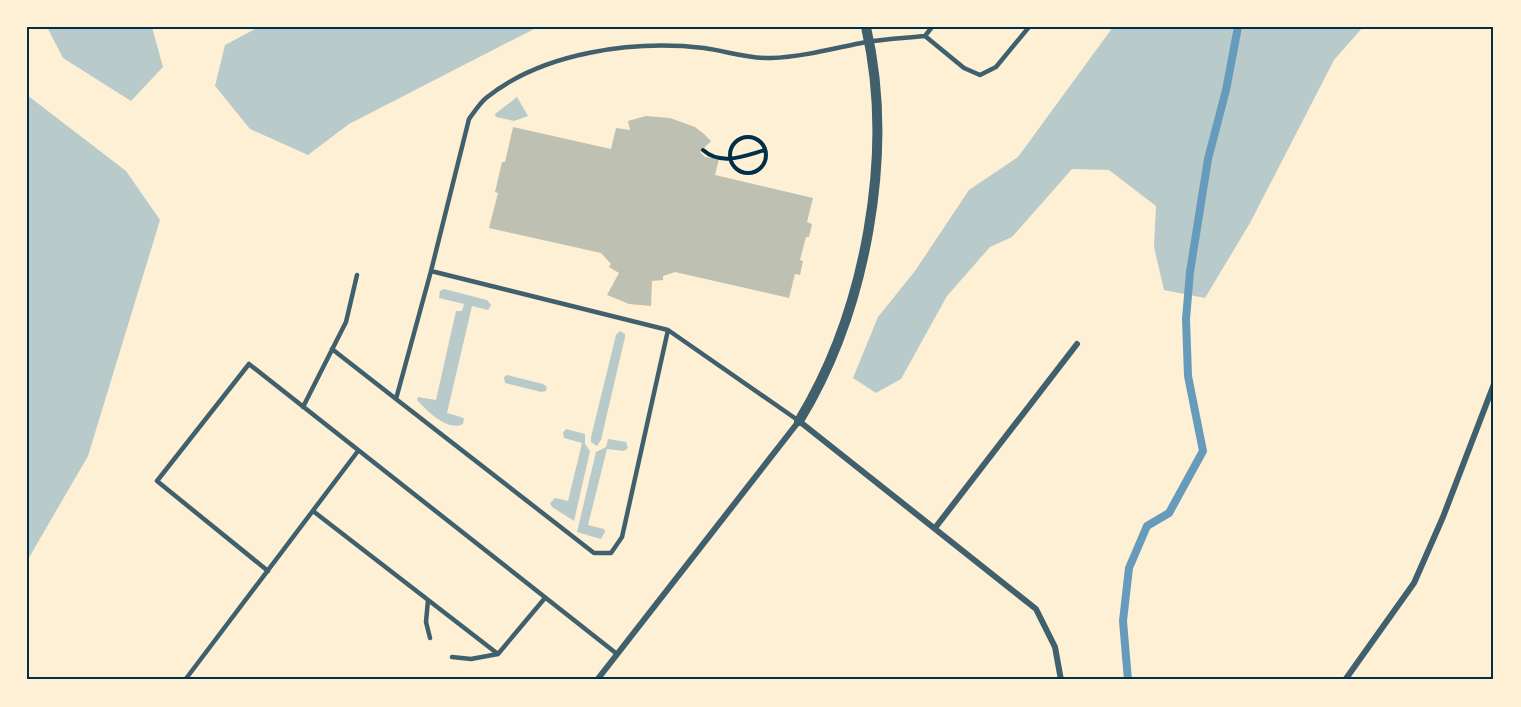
<svg xmlns="http://www.w3.org/2000/svg" width="1521" height="707" viewBox="0 0 1521 707" font-family="Raleway,sans-serif">
  <style>
    .green { fill: #b9caca }
    .lines { fill: none; stroke-linecap: round; stroke-linejoin: round }
    .stream { stroke: #669bbc; stroke-width: 8 }
    .building { fill: #bec0b2 }
    .path { stroke: #003049; stroke-width: 4 }
    .service { stroke: #3f606c; stroke-width: 4.5 }
    .minor { stroke: #3f606c; stroke-width: 6 }
    .tertiary { stroke: #3f606c; stroke-width: 10 }
    .neatline { fill: none; stroke: #003049; stroke-width: 2 }
  </style>
  <rect width="100%" height="100%" fill="#fdf0d5"/>
  <path class="green" d="M47,27h105l11,40 -32,34 -68,-43z
    M259,27h279l-189,97 -41,31 -58,-26 -35,-43 10,-41z
    M1113,27h250l-29,33 -84,163 -45,75 -41,-8 -10,-43 2,-41 -47,-36 -37,-1 -60,68 -22,10 -43,49 -46,83 -25,14 -23,-15 25,-61 37,-46 54,-81 49,-33z
    M27,95l99,76 34,49 -72,236 -61,105z
    M517,97l11,19 -14,5 -18,-4 -1,-3z
    M444,289l43,11 4,5 -3,5 -16,-4 -25,107 17,5 -1,6c-15,8 -36,-13 -46,-24l1,-3 18,3 20,-89h6l2,-7 -25,-6 1,-7z
    M620,331l5,3v3l-24,103 -4,6 -6,-4v-5l25,-102z
    M507,375l36,9 4,3 -1,4 -5,1 -36,-9 -1,-6z
    M566,429l19,5v10l5,7 -16,70 -22,-14 -2,-4 5,-5 13,3 14,-58 -18,-5 -1,-5z
    M608,439l18,3 2,6 -4,3 -17,-2 -19,76 16,4 1,3 -4,7 -24,-7 19,-80 10,-5z"/>
  <g class="lines">
    <path class="stream" d="M1128,680l-5,-59 6,-53 18,-42 22,-13 34,-62 -15,-75 -2,-57 4,-47 18,-113 18,-69 12,-63"/>
  </g>
  <path class="building" d="M646,116l24,2 25,9 9,7 7,7 -11,11 5,5 14,2 -4,16 98,23 -6,24 5,2 -3,13h-3l-6,23 3,1 -3,14 -5,-1 -6,24 -114,-26 -12,4v4l-11,1 -1,25 -22,-2 -22,-9 12,-22 -10,-6 2,-3 -10,-11 -112,-25 9,-35 -3,-1 7,-30h3l8,-35 98,22 5,-21 14,2 -2,-9z"/>
  <g class="lines">
    <path class="path" d="M730 155a18 18 0 1 1 36 0a18 18 0 1 1-36 0Z
      M703,150c18,16 41,6 62,0"/>
    <path class="service" d="M925,36l39,32 16,7 16,-8 33,-40
      M431,271l-35,128 198,154h17l11,-16 46,-207
      M332,349l64,50
      M303,407l43,-85 11,-47
      M799,421l-131,-91 -237,-59 38,-152c5,-7 11,-16 17,-21 57,-46 147,-58 218,-50 22,3 45,11 67,10 32,-1 64,-10 95,-16 19,-3 39,-4 59,-6l7,-9
      M313,511l185,143 47,-56
      M268,571l-111,-90 92,-117 368,290
      M428,600l-2,22 4,16
      M452,657l19,2 27,-5
      M185,680l173,-229"/>
    <path class="minor" d="M935,528l142,-184
      M597,680l202,-259 237,188 19,38 6,33
      M1345,680l69,-97 29,-66 51,-133"/>
    <path class="tertiary" d="M799,421c67,-110 96,-268 67,-394"/>
  </g>
  <rect width="1521" height="707" fill="none" stroke="#fdf0d5" stroke-width="57"/>
  <rect x="28" y="28" width="1464" height="650" class="neatline"/>
</svg>
